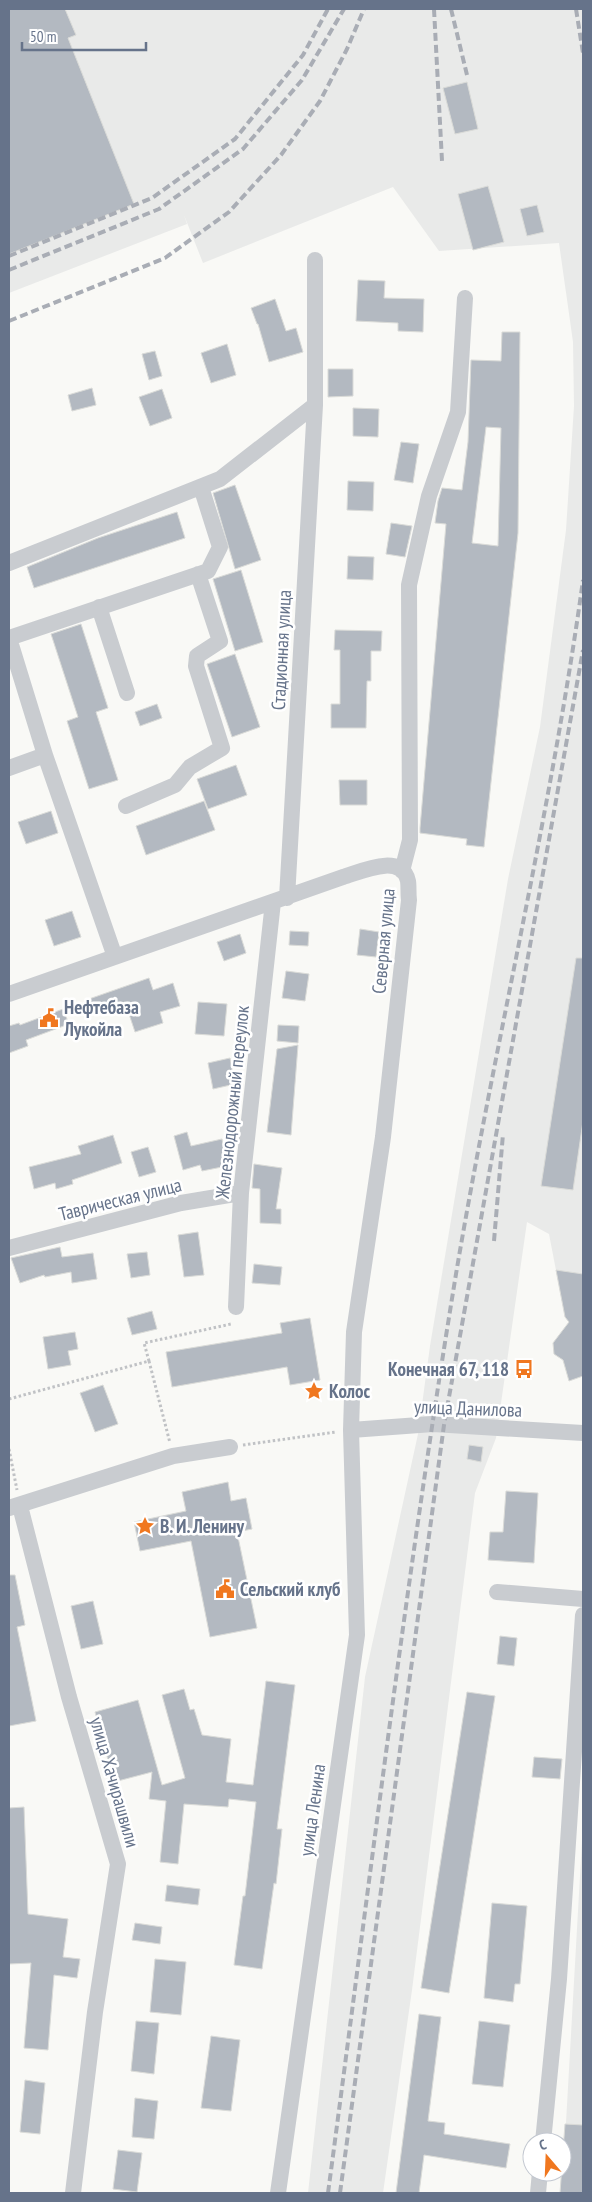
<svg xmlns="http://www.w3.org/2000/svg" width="592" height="2202" viewBox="0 0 592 2202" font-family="'PT Sans Narrow',sans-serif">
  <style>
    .built { fill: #e9eae9 }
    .building { fill: #b3b9c1; stroke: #dadbd8; fill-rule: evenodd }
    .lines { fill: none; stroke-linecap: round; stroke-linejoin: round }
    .path { stroke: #c0c2c5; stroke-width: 3; stroke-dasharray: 2.5 2.5; stroke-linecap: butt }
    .minor { stroke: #c9ccd0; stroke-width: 16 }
    .rail { stroke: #a9adb5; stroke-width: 4; stroke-dasharray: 8 4; stroke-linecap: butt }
    .labels { text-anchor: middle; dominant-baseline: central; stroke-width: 5; stroke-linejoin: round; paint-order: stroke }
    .street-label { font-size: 19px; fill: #66738a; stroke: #fff }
    .poi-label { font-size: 19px; font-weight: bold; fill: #66738a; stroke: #fff; text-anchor: start }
  </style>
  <rect width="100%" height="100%" fill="#f9f9f6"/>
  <path class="built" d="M9,9h574v1317l-12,-1 -6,-8 -16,-83 -22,-12 -31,216 -21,55 -63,497 -29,203h-75l57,-516 53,-243 12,-88 78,-467 32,-152 26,-197 8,-124 -1,-64 -14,-99 -120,8 -46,-64 -190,76 -19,-48 3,9 -178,69z
    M583,1823v370h-21z"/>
  <path class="building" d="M9,9h56l11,26 -8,3 66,166 -125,50z
    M467,82l11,47 -23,5 -12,-46z
    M488,186l16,56 -31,8 -15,-56z
    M537,205l7,27 -17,4 -7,-27z
    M358,280l27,1 -1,17 40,1 -1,33 -25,-1v-8l-42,-2z
    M275,299l11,32 10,-3 7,24 -34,10 -11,-38h-1l-6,-16z
    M502,332h18l-2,201 -34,314 -18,-2 1,-6 -47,-6v-5l26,-304 -11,-1 3,-22 4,-13 20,2 6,-48 3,-82 30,1zM486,427l15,1 -3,118 -26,-3z
    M227,344l9,31 -25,8 -10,-30z
    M155,351l7,25 -13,4 -7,-26z
    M328,369h25v27l-25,1z
    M92,388l4,17 -24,6 -4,-16z
    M162,389l10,29 -22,8 -11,-29z
    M353,408l26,1 -1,28 -25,-1z
    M401,442l18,2 -6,39 -19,-3z
    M348,481l26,1 -1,29 -26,-1z
    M235,485l26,75 -26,9 -22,-76z
    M177,512l8,26 -151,50 -7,-21 71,-29z
    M391,523l21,3 -7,31 -19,-3z
    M348,556l26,1 -1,23 -26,-1z
    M241,570l22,72 -28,9 -22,-72z
    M81,624l27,84 -12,4 22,68 -29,9 -22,-68 11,-4 -27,-83z
    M335,630l47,1 -1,20h-10v30h-4l-1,47h-35v-24h9v-54h-6z
    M235,654l25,73 -28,10 -25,-73z
    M157,704l5,14 -22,8 -5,-14z
    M236,765l11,30 -39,14 -11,-30z
    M339,780h28v25h-27z
    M204,801l11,29 -69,25 -10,-29z
    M51,811l7,22 -32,11 -8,-22z
    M72,911l9,26 -27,9 -9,-26z
    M360,929l19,3 -3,25 -19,-2z
    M290,931l19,1 -1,14 -19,-1z
    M240,934l6,19 -22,8 -7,-19z
    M576,958h7v163l-10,69 -32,-4z
    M286,971l23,3 -4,27 -23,-3z
    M149,978l4,12 20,-7 7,23 -20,6 3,11 -28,9 -10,-30 -32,11 -4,-14z
    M198,1002l29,2 -3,32 -29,-2z
    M63,1009l6,15 -43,16 2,6 -19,7v-27l10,-3 1,2z
    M278,1025l21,1 -1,17 -21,-2z
    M298,1045l-7,90 -24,-3 10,-83z
    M230,1058l5,26 -22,5 -5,-26z
    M187,1132l4,14 31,-7 5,27 -25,5 -2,-6 -17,5 -9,-34z
    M113,1135l9,28 -50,17 1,4 -17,5 -1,-6 -21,6 -5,-22 52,-13 -3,-8z
    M148,1147l8,25 -17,5 -8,-25z
    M254,1164l28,4 -6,41h5v15l-21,-1v-34l-8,-1z
    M198,1232l6,43 -20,2 -6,-42z
    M60,1247l2,10 31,-4 4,26 -25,4 -1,-11 -26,5 -1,-2 -24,8 -9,-25z
    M147,1252l3,23 -19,3 -4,-24z
    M254,1264l28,3 -2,18 -28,-2z
    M556,1270l27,4v102l-14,5 -6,-21 -9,-6 -1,-11 16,-21 -4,-5z
    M152,1311l5,18 -25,6 -5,-17z
    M310,1318l10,62 -30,5 -3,-18 -115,20 -6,-35 116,-19 -2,-10z
    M75,1332l3,17 -10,2 3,14 -23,4 -5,-32z
    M103,1385l15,39 -23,8 -15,-39z
    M469,1445l14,2 -2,15 -14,-3z
    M228,1482l3,19 15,-3 6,31 -15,3 20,96 -47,9 -19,-96 -51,10 -6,-29 52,-11 -4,-19z
    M506,1491l32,2 -4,70 -46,-3 2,-28h13z
    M9,1575h6l10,50 -8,2 19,94 -27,5z
    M93,1601l10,43 -22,5 -10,-43z
    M500,1636l17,2 -3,28 -17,-2z
    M266,1681l29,4 -18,144h5l-6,55 -2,-1 -12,86 -28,-4 9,-69h2l11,-94 -27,-3 -1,8 -44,-3 -6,60 -18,-2 6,-61 -17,-2 3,-27 -38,10 -19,-70 43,-12 24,85 23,-7 -23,-83 22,-6 6,21 4,-1 8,26 29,4 -5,43 27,3z
    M467,1692l28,4 -46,297 -28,-5z
    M534,1757l28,2 -2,20 -28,-2z
    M24,1807l4,107 40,5 -5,38 17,2 -3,19 -23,-3 -6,75 -24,-2 7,-85 -22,1v-156z
    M167,1885l33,4 -2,16 -33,-4z
    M492,1903l35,3 -7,78h-5l-2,18 -29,-4z
    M135,1923l27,4 -2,17 -28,-4z
    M155,1959l31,3 -5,53 -31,-3z
    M419,2014l22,3 -13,104 17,2 -1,11 66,10 -4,24 -82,-13 -5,38h-23z
    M136,2021l23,2 -5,51 -23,-3z
    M479,2021l31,4 -7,62 -31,-3z
    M211,2036l29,4 -9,71 -30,-3z
    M25,2080l20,3 -5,51 -20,-2z
    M135,2098l23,3 -4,38 -22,-2z
    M565,2124l18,1v68h-23z
    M118,2150l24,3 -5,39 -24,-3z"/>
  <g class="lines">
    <path class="path" d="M149,1361l21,82
      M9,1399l140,-38 -5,-18 87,-19v-2
      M243,1445l93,-13
      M9,1449l8,41"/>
    <path class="minor" d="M9,563l211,-84 95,-74
      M99,607l28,86
      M9,768l36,-13
      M126,806l49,-21 15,-18 32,-19 -26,-82 1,-10 23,-15 -22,-67
      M402,871l8,-31 -1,-255 20,-89 29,-84 7,-114
      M287,898l28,-493v-145
      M115,957l-70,-202 -36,-117 199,-67 12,-24 -19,-60
      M9,994l334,-117c17,-5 59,-25 65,4 1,6 0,13 1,19l-26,237 -29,195 -3,98 6,205 -79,558
      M9,1248l172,-45 60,-10
      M236,1307l5,-114 32,-291
      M351,1430l82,-6 150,9
      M20,1506l49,191 49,167 -23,148 -22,181
      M9,1508l164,-52 57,-9
      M497,1592l86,7
      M543,2142l16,-163 24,-364
      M538,2193l2,-21"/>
    <path class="rail" d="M434,9l8,152
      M451,9l16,66
      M576,9l7,44
      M9,256l143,-58 83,-59 68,-84 25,-46
      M9,270l150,-61 84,-60 59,-69 42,-71
      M9,321l156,-63 64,-46 52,-57 39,-54 27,-52 17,-40
      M494,1241l9,-107
      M328,2193c41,-306 78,-614 128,-919 39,-232 95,-461 127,-694
      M340,2193l104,-768 139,-775"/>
  </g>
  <defs>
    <g id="civic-bare" transform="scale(1.5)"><path d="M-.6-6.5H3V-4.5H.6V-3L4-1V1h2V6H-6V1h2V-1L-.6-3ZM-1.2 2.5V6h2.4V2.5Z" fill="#f0771f" stroke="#fff" stroke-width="2.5" paint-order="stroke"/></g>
    <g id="bus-bare" transform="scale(1.5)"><path d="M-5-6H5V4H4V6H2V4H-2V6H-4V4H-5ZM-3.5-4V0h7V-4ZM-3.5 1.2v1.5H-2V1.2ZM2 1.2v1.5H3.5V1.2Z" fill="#f0771f" stroke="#fff" stroke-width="2.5" paint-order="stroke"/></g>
    <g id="sight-bare" transform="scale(1.5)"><path d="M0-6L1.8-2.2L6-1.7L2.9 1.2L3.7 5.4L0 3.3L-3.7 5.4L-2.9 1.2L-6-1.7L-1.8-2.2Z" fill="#f0771f" stroke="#fff" stroke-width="2.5" paint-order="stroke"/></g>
  </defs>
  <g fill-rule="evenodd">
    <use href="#civic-bare" x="49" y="1018"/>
    <use href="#bus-bare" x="524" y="1369"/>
    <use href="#sight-bare" x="314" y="1391"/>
    <use href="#sight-bare" x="145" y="1526"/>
    <use href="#civic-bare" x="225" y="1589"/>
  </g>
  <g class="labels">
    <g class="street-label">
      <text transform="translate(281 650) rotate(-87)">Стадионная улица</text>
      <text transform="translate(383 941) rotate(-85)">Северная улица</text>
      <text transform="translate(232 1102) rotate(-84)">Железнодорожный переулок</text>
      <text transform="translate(120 1199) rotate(-14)">Таврическая улица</text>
      <text transform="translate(468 1408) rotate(2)">улица Данилова</text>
      <text transform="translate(115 1782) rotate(74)">улица Хачирашвили</text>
      <text transform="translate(312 1810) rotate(-82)">улица Ленина</text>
    </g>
    <g class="poi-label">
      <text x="64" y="1007">Нефтебаза<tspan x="64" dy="22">Лукойла</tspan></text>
      <text x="509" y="1369" text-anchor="end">Конечная 67, 118</text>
      <text x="329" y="1391">Колос</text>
      <text x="160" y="1526">В. И. Ленину</text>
      <text x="240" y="1589">Сельский клуб</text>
    </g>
  </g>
  <rect width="592" height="2202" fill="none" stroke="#66738a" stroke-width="20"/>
  <g transform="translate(547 2157) rotate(341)"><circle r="24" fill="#ffffff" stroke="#c2c7d0"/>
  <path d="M0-4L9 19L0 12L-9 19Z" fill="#f0771f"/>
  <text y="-8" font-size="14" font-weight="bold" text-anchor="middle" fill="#66738a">С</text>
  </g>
  <path d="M22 42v8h124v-8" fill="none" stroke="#66738a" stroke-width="2.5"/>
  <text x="30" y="42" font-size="15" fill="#66738a" stroke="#ffffff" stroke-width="4" paint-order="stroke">50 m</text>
</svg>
